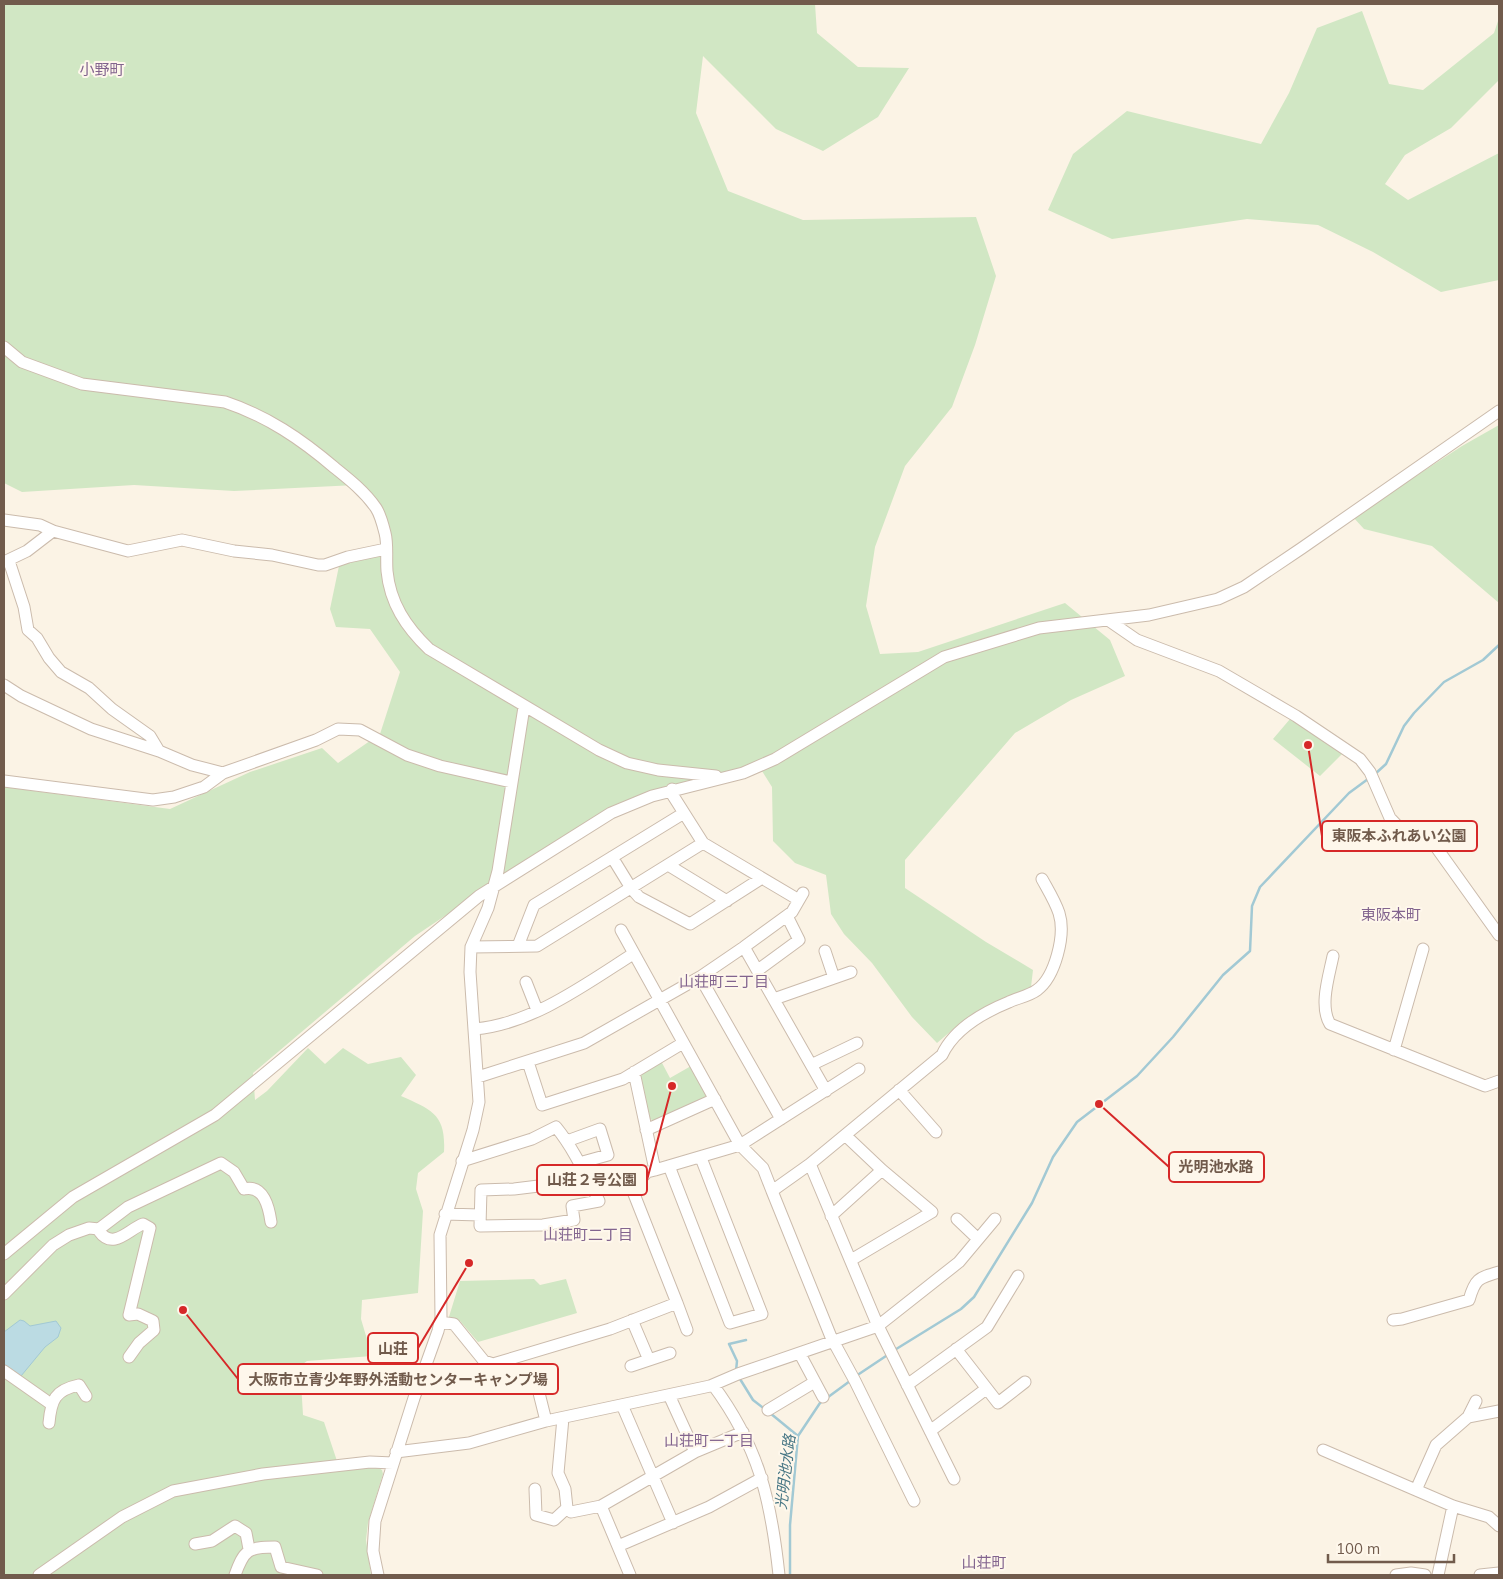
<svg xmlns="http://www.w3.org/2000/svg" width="1503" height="1579" viewBox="0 0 1503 1579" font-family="Mulish,'Noto Sans JP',sans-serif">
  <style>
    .green { fill: #d1e7c4 }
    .water { fill: #bbdbe3; stroke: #a2c9d4 }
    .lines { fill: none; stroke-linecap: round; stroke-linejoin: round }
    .stream { stroke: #a2c9d4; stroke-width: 2.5 }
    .minor-casing { stroke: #cbbbac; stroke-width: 13 }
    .minor { stroke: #fff; stroke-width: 11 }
    .labels { text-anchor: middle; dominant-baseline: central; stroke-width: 4; stroke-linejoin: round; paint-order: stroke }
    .neighbourhood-label { font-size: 15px; fill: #82648e; stroke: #fef7eb }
    .water-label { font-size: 15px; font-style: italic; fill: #477684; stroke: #fef7eb }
    .leader { fill: none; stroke: #d62828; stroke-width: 2 }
    .callout-dot { fill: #d62828; stroke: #fef7eb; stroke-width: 2 }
    .callout { fill: #fef7eb; stroke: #d62828; stroke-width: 2 }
    .callout-label { font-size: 15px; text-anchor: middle; font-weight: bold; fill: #715b4c }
  </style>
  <rect width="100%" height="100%" fill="#fbf3e5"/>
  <path class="green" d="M4,4h811l2,29 41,34 51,1 -31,49 -55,34 -47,-22 -73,-73 -7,57 32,78 75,29 173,-3 20,59 -21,69 -23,62 -47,59 -30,81 -9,59 14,48 38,-2 147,-49 45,37 15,36 -54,24 -56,33 -110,127v28l81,54 47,28 -2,17 -73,38 -21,18 -25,-26 -40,-54 -28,-29 -13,-20 -5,-39 -31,-12 -22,-22 -1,-54 -15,-24 -143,45 -93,57 -106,71 -162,137 2,27 12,-9 41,-43 17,16 18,-16 25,16 33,-7 15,18 -15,21c31,14 45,18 43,56l-26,21 -2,16 7,22 -5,82 -56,7 -1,19 11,37 -65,5 -7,5 3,49 21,7 15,45 37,-1 6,4 1,4 -15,49 -2,17 5,35h-367v-788l166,22 80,-37 72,-24 16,15 42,-29 20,-62 -30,-43 -34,-2 -6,-18 9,-43 47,-14 -1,-17 -29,-50 -122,6 -100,-6 -112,7 -18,-9z
    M1362,11l27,73 34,6 71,-57 5,-15v62l-48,48 -46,27 -20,29 23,16 91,-47v127l-58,12 -68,-40 -55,-27 -71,-6 -135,20 -64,-29 25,-56 54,-43 134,33 28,-51 28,-65z
    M1499,425v178l-67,-57 -68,-17 -11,-12 109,-71z
    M1290,719l54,33 -24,24 -47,-37z
    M661,1061l9,17 21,-12 15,29 -1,4 -51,22 -4,-2 -10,-41 3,-6z
    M534,1279l6,6 26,-6 11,34 -99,29 -18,-21 -12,-1 12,-39z"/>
  <path class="water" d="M20,1320l4,1 6,5 26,-5 5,7 -3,9 -13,10 -24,29 -17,-12v-32z"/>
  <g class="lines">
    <path class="stream" d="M1375,774l11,-10 18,-38 10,-13 30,-31 39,-22 16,-15
      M893,1351l68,-42 13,-12 58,-94 21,-46 24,-35 60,-46 36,-39 50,-62 27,-24 2,-45 8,-19 89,-94 19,-14
      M736,1371l1,-10 -8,-17 17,-4
      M856,1376l33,-22
      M740,1379l13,21 13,10
      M770,1413l28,23
      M790,1575v-50l8,-89 22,-33 30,-22"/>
    <g class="minor-casing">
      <path id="minor" d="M4,347l18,15 60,22 143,18c42,14 76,37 110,66 15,12 30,24 41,40 4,6 7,17 9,25 3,11 1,26 2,38 3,32 19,56 42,78l170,101 28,13 31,7 58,6
        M4,520l36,5 13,6
        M9,561l15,46 4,23 9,8 12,20 12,14 28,16 23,21 38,27 9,15 33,14 31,8
        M4,562l23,-11 26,-20 75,20 54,-11 52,11 38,4 46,10h7l23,-8 38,-8
        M1108,620l29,20 82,31 77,45 64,43 10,13 20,46 21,22 6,4 14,-4 68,95
        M4,685l17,11 70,33 68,22
        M4,781l149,19 21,-3 30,-10 19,-14 93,-33 22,-11 22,1 47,25 33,11 71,16
        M703,843l96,57
        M612,857l19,31 8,9 51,27 72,-46
        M668,865l59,36
        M621,930l119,215 23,23 9,23
        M518,946l16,-41 150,-92
        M471,947l66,-1 166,-103 -31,-49v-5
        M744,947l82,144
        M825,951l9,27
        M1333,956c-4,20 -14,50 -3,68l155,62 14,-5
        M758,970l41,-30 -12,-24
        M700,977l81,142
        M526,982l11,28
        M774,999l77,-27
        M475,1029c57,-5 111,-45 158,-75
        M1394,1050l29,-101
        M528,1062l14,43 81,-26 60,-36
        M811,1065l46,-22
        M634,1072l21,98 85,-25 119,-76
        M478,1077l106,-34 116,-66 44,-30 48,-35 11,-19
        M899,1090l37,42
        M646,1130l69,-31
        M845,1135l37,35 50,42 -81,48
        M567,1141l33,-12 8,26 -29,8
        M462,1161l70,-22 24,-12c18,22 30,49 43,74l-27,5 2,14 -31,5 -63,1 1,-36 33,-1 74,-9
        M810,1164l-38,27 59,146 24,44 59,120
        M669,1166l61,157 32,-9 -61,-156
        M445,1214l35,1
        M831,1216l51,-46
        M957,1219l21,20
        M99,1231c14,20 30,-2 44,-7l7,4 -21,87 9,-1 15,7 1,9 -15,13 -10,14
        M4,1254l69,-57 142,-82 264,-219 132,-83 41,-17 91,-23 32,-14 169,-102 95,-29 110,-13 69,-16 26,-12 58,-39 197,-137
        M4,1294l49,-49 16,-10 20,-7 10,1 29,-22 93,-44 13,9 10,17c20,-5 25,19 27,33
        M677,1303l10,27
        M632,1320l17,40 21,-7
        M1393,1320l9,-1 67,-19c6,-21 9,-22 30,-28
        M440,1322l14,2 30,37 9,3 117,-35 67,-26 -45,-114 15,-17 8,-2
        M956,1349l42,54 27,-21
        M800,1354l23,43
        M631,1366l18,-6
        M4,1371l47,33
        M537,1385l9,36
        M713,1385c46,62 58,115 66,190
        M907,1385l80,-58 31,-51
        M669,1395l26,57
        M622,1405l51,118
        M768,1410l45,-27
        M1468,1417l8,-16
        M563,1418l-5,55 7,16 2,19 4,4 30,-6 94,-54 48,-20
        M49,1423c2,-23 6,-33 30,-38l7,11
        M930,1431l56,-42
        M1323,1450l130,56 36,11 10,9
        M396,1452l73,-9 77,-22 164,-35 28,-12 140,-48 -68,-162 132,-109c12,-26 40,-42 67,-53 8,-4 20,-6 28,-12 18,-13 29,-55 22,-77 -4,-12 -11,-23 -17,-34
        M954,1479l-76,-153 81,-64 36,-43
        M535,1489l1,26 18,5 13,-12
        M1416,1490l20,-45 32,-28 31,-6
        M601,1506l29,69
        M195,1544l17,-3 23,-15 11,7 3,16
        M618,1546l91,-39 53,-29
        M39,1575l83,-58 51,-26 90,-17 107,-12 23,1
        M235,1575c9,-25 13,-28 40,-28l6,20 36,8
        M378,1575l-5,-24 2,-30 39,-123 24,-67 3,-14 -1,-82 33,-105 6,-28 -9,-130 1,-25 17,-39 10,-37 26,-164
        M1396,1575l15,-2 14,2
        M1438,1575l15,-69
        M1480,1575l19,-2"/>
    </g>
    <use href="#minor" class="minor"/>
  </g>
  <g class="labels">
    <g class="neighbourhood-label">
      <text x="102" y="69">小野町</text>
      <text x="1391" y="914">東阪本町</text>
      <text x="724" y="981">山荘町三丁目</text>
      <text x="588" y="1234">山荘町二丁目</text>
      <text x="709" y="1440">山荘町一丁目</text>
      <text x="984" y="1562">山荘町</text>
    </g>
    <g class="water-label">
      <text transform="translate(785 1472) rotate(-83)">光明池水路</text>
    </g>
  </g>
  <path class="leader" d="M1308 745L1322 836M1099 1104L1169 1167M672 1086L647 1180M469 1263L418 1348M183 1310L238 1379"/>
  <g class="callout-dot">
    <circle cx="1308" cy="745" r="5"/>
    <circle cx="1099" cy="1104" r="5"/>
    <circle cx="672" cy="1086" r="5"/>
    <circle cx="469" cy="1263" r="5"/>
    <circle cx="183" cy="1310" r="5"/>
  </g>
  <g class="callout">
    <rect x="1322" y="821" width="155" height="30" rx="5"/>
    <rect x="1169" y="1152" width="95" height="30" rx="5"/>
    <rect x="537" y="1165" width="110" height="30" rx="5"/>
    <rect x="368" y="1333" width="50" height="30" rx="5"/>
    <rect x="238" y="1364" width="320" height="30" rx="5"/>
  </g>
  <g class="callout-label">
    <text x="1399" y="841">東阪本ふれあい公園</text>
    <text x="1216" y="1172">光明池水路</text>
    <text x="592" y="1185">山荘２号公園</text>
    <text x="393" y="1354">山荘</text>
    <text x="398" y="1385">大阪市立青少年野外活動センターキャンプ場</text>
  </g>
  <rect width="1503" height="1579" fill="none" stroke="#715b4c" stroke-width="10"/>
  <path d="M1328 1554v8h126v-8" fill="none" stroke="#715b4c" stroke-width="2.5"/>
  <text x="1336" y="1554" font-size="15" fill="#715b4c" stroke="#fef7eb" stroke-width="4" paint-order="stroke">100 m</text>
</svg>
